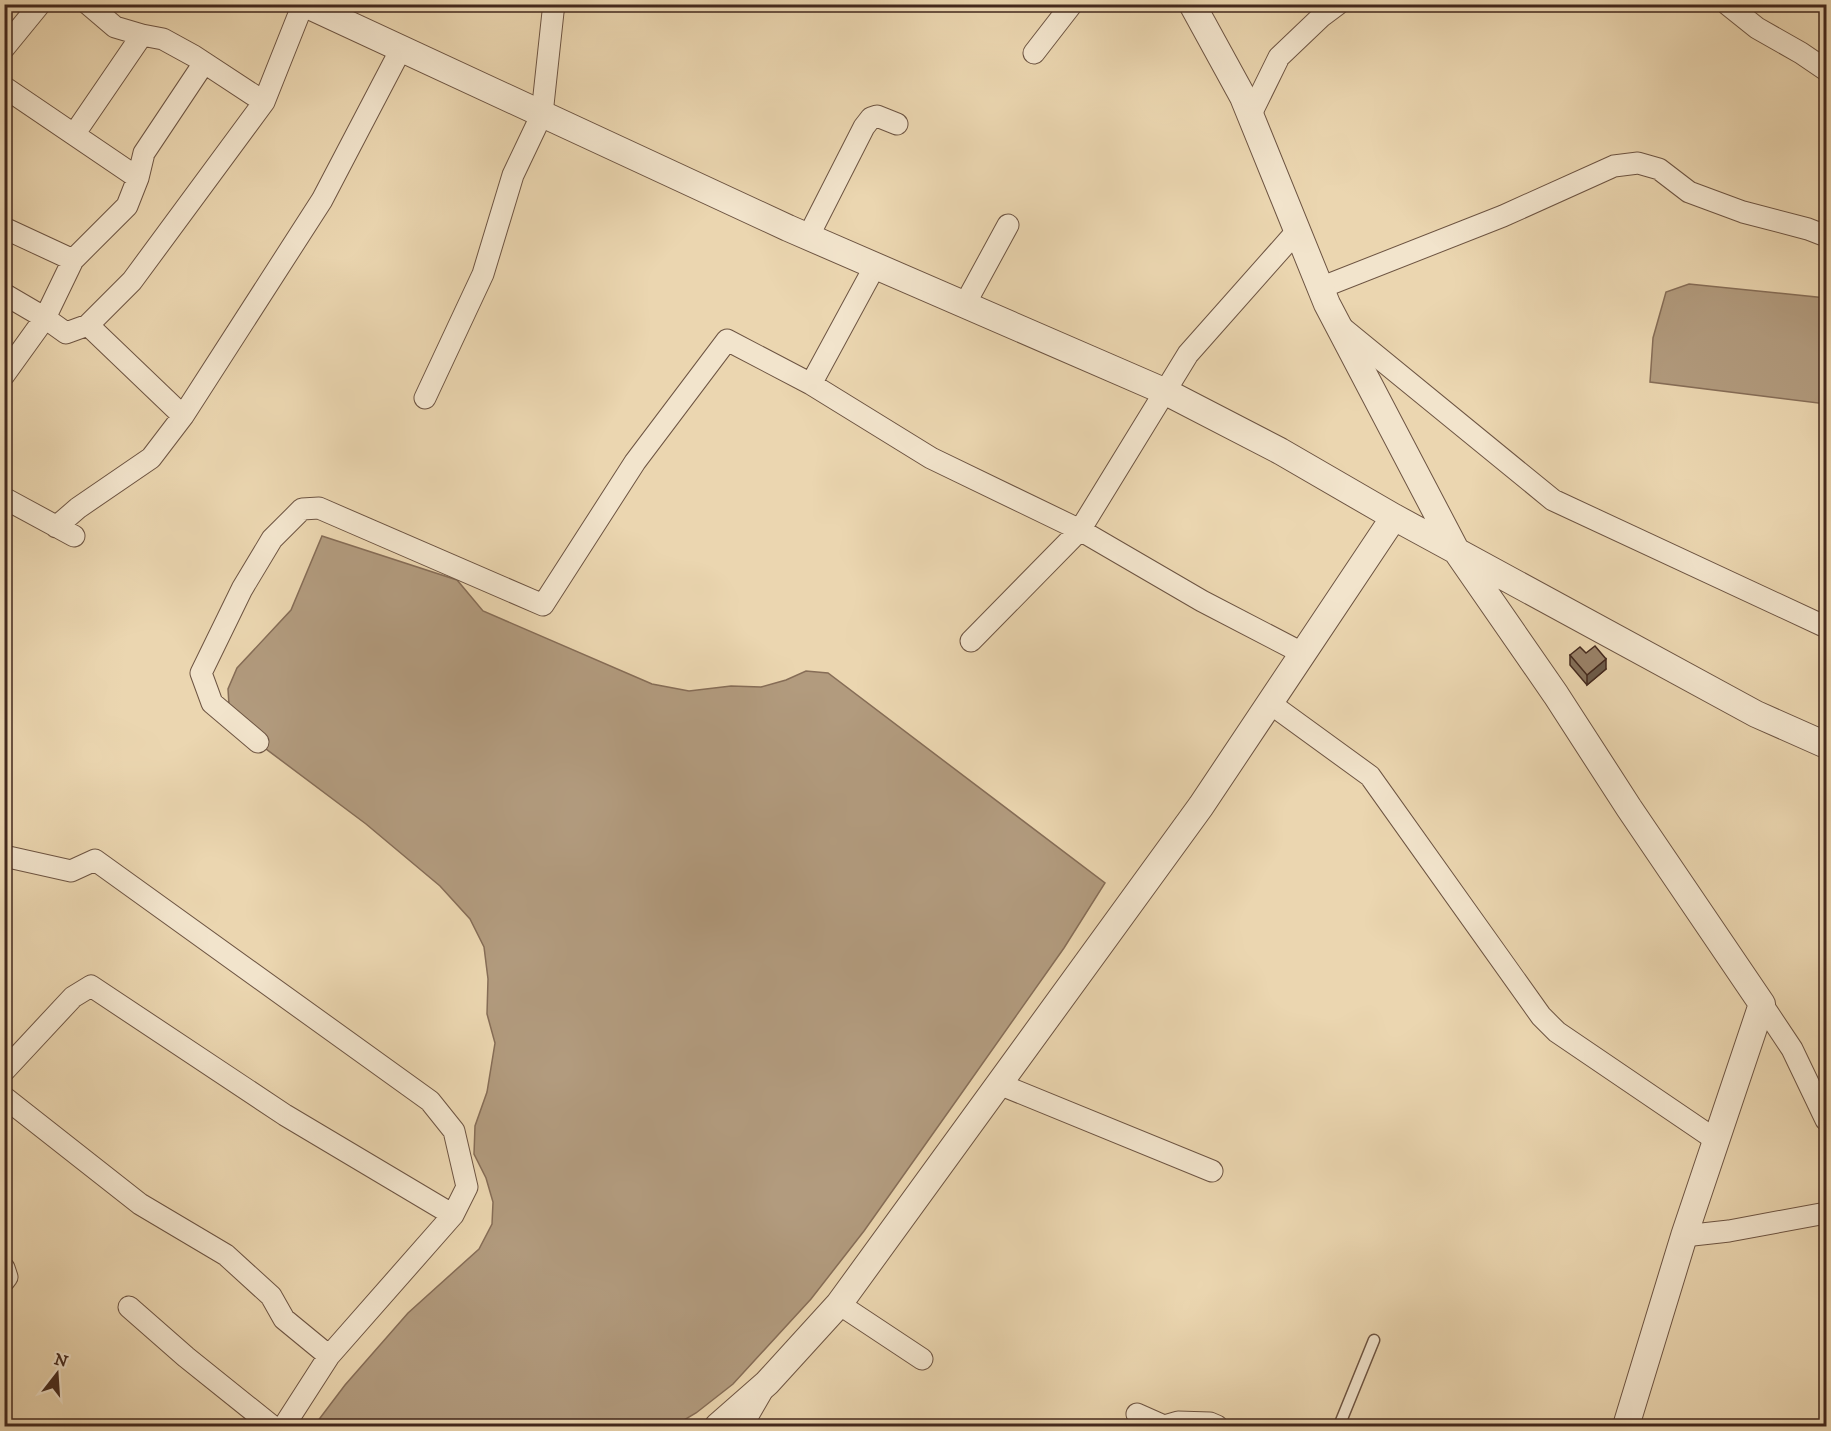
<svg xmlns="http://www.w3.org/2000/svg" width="1831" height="1431" viewBox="0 0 1831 1431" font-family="'IM FELL DW Pica',serif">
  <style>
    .water { fill: #b29b7e; stroke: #866d57; stroke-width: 1.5 }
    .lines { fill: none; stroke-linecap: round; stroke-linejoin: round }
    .service-casing { stroke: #6d5442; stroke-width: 13 }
    .minor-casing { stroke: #6d5442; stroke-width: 23 }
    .tertiary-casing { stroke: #6d5442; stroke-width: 28 }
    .service { stroke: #f2e4cc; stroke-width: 10 }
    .minor { stroke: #f2e4cc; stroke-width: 21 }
    .tertiary { stroke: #f2e4cc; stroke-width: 26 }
    .wall { fill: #84705a; stroke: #43281d; stroke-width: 1.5 }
    .shaded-wall { fill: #6c5b4a; stroke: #43281d; stroke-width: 1.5 }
    .building { fill: #9a8269; stroke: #43281d; stroke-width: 1.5 }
  </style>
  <rect width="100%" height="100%" fill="#ebd6b0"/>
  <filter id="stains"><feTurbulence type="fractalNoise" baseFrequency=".00333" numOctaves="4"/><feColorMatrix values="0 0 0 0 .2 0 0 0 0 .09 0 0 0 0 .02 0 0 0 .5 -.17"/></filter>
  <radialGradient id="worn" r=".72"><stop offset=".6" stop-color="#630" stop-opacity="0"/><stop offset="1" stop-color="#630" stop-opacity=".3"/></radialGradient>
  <path class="water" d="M1689,284l137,14v106l-176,-22 3,-44 13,-46z
    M322,536l135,44 26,31 169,73 37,7 42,-5 30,1 25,-7 20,-9 22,2 277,210 -41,65 -103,146 -97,137 -53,68 -78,85 -37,29 -22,13h-360l31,-41 63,-72 71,-64 13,-25 1,-22 -7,-24 -12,-24 1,-28 12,-34 8,-49 -8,-29 1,-35 -4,-32 -14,-28 -30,-33 -74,-62 -136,-102 -2,-33 9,-21 54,-58z"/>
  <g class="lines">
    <g class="service-casing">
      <path id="service" d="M1339,1426l35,-86"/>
    </g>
    <g class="minor-casing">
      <path id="minor" d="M88,4l27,23 27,8 21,4 31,17 70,46
        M1727,4l30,24 44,25 25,17
        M4,48l36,-44
        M1034,53l38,-49
        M4,87l134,91
        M1250,116l29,-59 43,-41 16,-12
        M75,133l67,-98
        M4,228l69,32 -28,58 -41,-24
        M808,237l56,-110 7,-9 6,-2 20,8
        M73,260l54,-54 11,-28 6,-25 60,-90
        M1320,288l183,-72 111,-50 24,-3 21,6 30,23 54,20 65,17 18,7
        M965,304l43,-79
        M88,325l44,-44 132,-179 39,-98
        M1340,326l213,174 273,127
        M4,375l41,-57 21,15 22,-8 95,91
        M811,384l64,-118
        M425,398l58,-124 30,-99 29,-61 11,-102 2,-8
        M4,498l70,38
        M56,527l22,-19 73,-50 32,-42 139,-216 79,-151
        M971,641l109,-111 108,-176 109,-123
        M1271,704l99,72 171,240 16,16 159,108
        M258,742l-46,-39 -11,-30 41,-84 30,-50 30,-30 17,-1 224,97 92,-143 92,-122 84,44 120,74 149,72 122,71 102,53
        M4,856l67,15 24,-11 335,241 24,30 13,56 -14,28 -124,141 -45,-37 -13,-23 -45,-41 -86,-51 -136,-107
        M1762,1004l30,45 34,71
        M4,1071l69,-74 18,-11 194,129 168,100
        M999,1084l213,87
        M1684,1236l45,-5 97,-18
        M4,1268l3,9 -3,4
        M839,1304l83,55
        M129,1307l57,50 86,69
        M1137,1414l27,12 14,-4 32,1 7,3
        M284,1426l45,-70
        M742,1426l19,-33"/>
    </g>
    <g class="tertiary-casing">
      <path id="tertiary" d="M305,4l483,224 378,164 114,59 114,66 362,197 70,31
        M1192,4l51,93 84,207 130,248 99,143 73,113 133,196 -78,232 -58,190
        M718,1426l49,-43 72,-79 362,-498 193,-289"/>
    </g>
    <use href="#service" class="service"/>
    <use href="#minor" class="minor"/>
    <use href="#tertiary" class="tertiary"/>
  </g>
  <path class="wall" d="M1586,653l20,16 -19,16 -17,-20v-10z"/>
  <path class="shaded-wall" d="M1606,659v10l-19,16v-10z"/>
  <path class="building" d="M1595,646l11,13 -19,16 -17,-20 10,-8 6,6z"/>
  <rect width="1831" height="1431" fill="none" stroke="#ebd6b0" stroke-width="24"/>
  <rect x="6" y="6" width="1819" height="1419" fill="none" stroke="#43281d" stroke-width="3"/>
  <rect x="12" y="12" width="1807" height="1407" fill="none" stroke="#43281d" stroke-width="1.5"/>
  <g transform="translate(57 1374) rotate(17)" stroke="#f2e4cc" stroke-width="4.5" paint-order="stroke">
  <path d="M0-4.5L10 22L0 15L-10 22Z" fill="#43281d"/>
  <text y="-9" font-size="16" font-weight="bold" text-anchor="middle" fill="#43281d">N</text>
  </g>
  <rect width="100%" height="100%" filter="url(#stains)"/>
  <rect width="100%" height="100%" fill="url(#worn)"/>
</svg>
